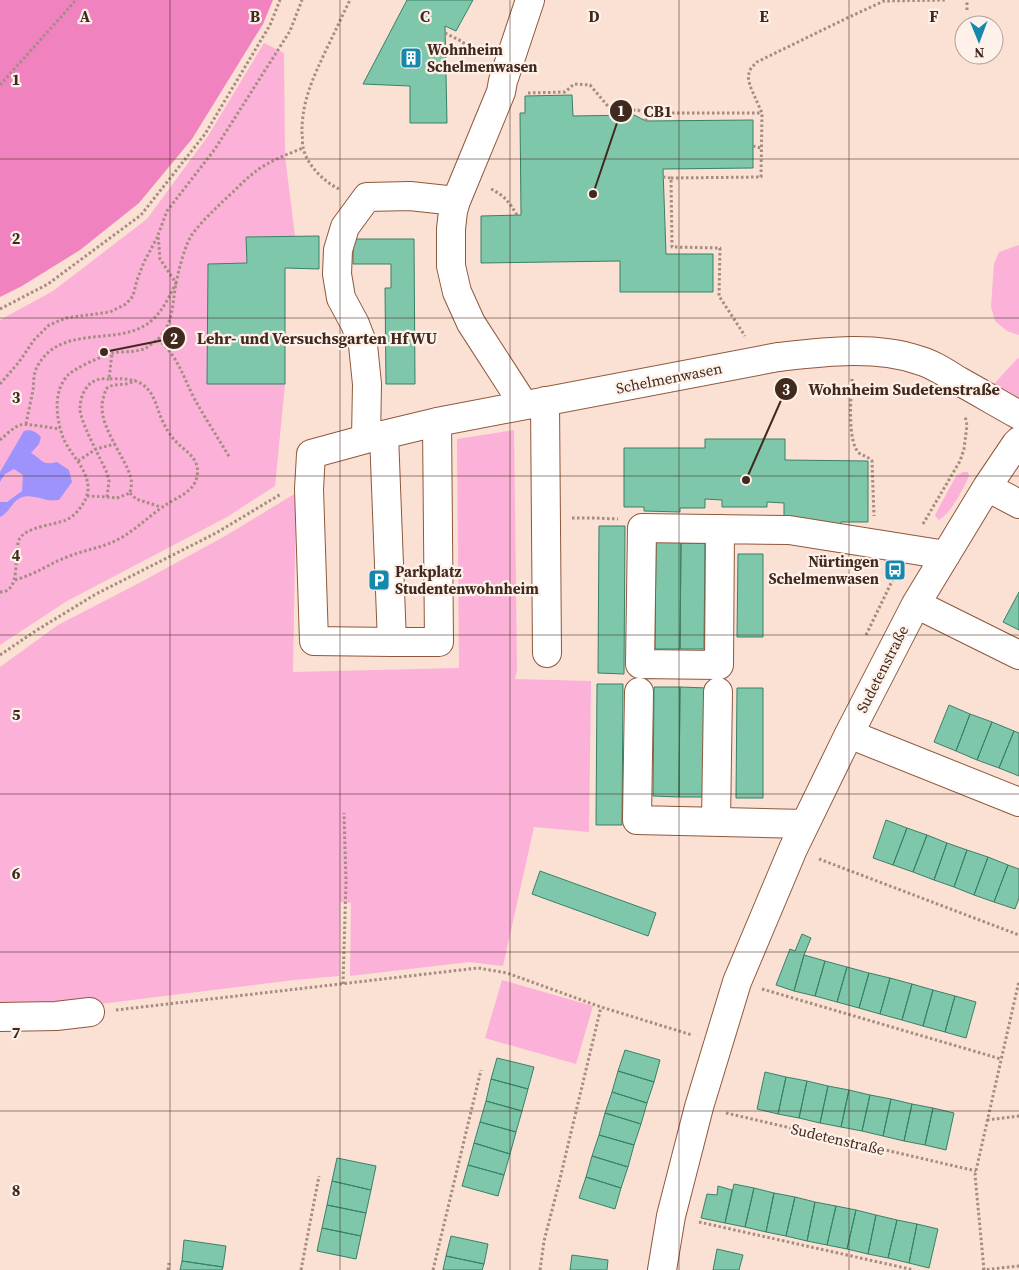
<svg xmlns="http://www.w3.org/2000/svg" width="1019" height="1270" viewBox="0 0 1019 1270" font-family="'Source Serif 4',serif">
  <style>
    .green { fill: #fbb1d8 }
    .forest { fill: #f082bf }
    .water { fill: #9e93fd }
    .building { fill: #7fc7aa; stroke: #398167 }
    .lines { fill: none; stroke-linecap: round; stroke-linejoin: round }
    .minor-casing { stroke: #8f583c; stroke-width: 30 }
    .path { stroke: #a68c80; stroke-width: 3; stroke-dasharray: 2.5 2.5; stroke-linecap: butt }
    .minor { stroke: #fff; stroke-width: 28 }
    .grid { fill: none; stroke: #41291d; stroke-width: 1; stroke-opacity: 0.55 }
    .labels { text-anchor: middle; dominant-baseline: central; stroke-width: 4.5; stroke-linejoin: round; paint-order: stroke }
    .poi-label { font-size: 15px; font-weight: bold; fill: #41291d; stroke: #fef1ea; text-anchor: start }
    .street-label { font-size: 15px; fill: #41291d; stroke: #fef1ea }
    .grid-label { font-size: 16px; text-anchor: middle; font-weight: bold; fill: #41291d; stroke: #fef1ea; stroke-width: 4.5; stroke-linejoin: round; paint-order: stroke }
    .leader { fill: none; stroke: #41291d; stroke-width: 2 }
    .callout-dot { fill: #41291d; stroke: #fef1ea; stroke-width: 2 }
    .mark-label { font-size: 15px; text-anchor: middle; font-weight: bold; fill: #fff }
    .callout-label { font-size: 16px; text-anchor: middle; font-weight: bold; fill: #41291d; stroke: #fef1ea; stroke-width: 4.5; stroke-linejoin: round; paint-order: stroke }
  </style>
  <rect width="100%" height="100%" fill="#fbe0d4"/>
  <path class="green" d="M264,43l20,10 1,103 10,80 -49,1 1,26 -39,1 -1,120h78l-10,102 -48,31 -160,84 -67,44v-325l53,-29 94,-72 61,-83z
    M1019,245v90l-12,-4 -12,-10 -4,-14 3,-43 5,-12z
    M1019,358v40l-15,-2 -12,-10 25,-27z
    M514,430l3,240 -2,9 76,2 -2,151 -55,-5 -31,139 -34,-4 -119,14 1,-73 -11,-1 -1,74 -45,4 -235,29 -59,1v-343l58,-42 83,-43 86,-47 69,-42 -3,179 166,-4 -2,-229z
    M963,472h5l1,4c-6,13 -17,36 -30,44l-4,-4 1,-3 20,-37z
    M502,980l91,26 -17,58 -91,-26z"/>
  <path class="forest" d="M0,0h273l-10,24 -71,115 -53,64 -59,47 -58,36 -22,11z"/>
  <path class="water" d="M24,431c7,-2 12,1 17,6l-2,7 -8,9c13,7 10,13 26,9l12,8 3,12 -13,18c-4,0 -8,1 -12,0 -8,-2 -19,-6 -27,-2 -9,5 -11,15 -20,19v-15h7l15,-11 1,-16 -9,-6 -9,5 -5,8v-10z"/>
  <path class="building" d="M407,0h66l-17,31 -11,-5 2,97h-37v-37l-47,-2z
    M572,95l1,21 61,-1 12,6 107,-1v48l-90,1 3,85h47v38h-93v-31l-139,2v-47l40,-1 -1,-102h5v-17z
    M319,236v33l-34,-1v116h-78l1,-120 39,-1 -1,-26z
    M353,239h61l1,145h-29l-1,-96h6v-24h-38z
    M705,439h80v21l83,1v61h-27v3l-57,-5v-17l-17,-1v5h-45v-7l-17,-1v9h-25v4l-36,-1v-4h-20v-59h81z
    M599,526h26l-1,148 -26,-1z
    M656,538l25,1 -1,110h-25z
    M681,543h24l-1,106h-24z
    M738,554h25v83h-26z
    M1019,592v38l-16,-8z
    M597,684h26l-1,141h-26z
    M654,687h26l-1,110 -26,-1z
    M680,687l27,1 -1,109h-27z
    M737,688h26v110h-27z
    M949,705l21,9 -14,37 -22,-9z
    M970,714l22,8 -15,38 -21,-9z
    M992,722l22,9 -15,37 -22,-8z
    M1014,731l5,2v43l-20,-8z
    M886,820l21,8 -14,37 -20,-7z
    M907,828l20,7 -14,37 -20,-7z
    M927,835l20,8 -13,37 -21,-8z
    M947,843l20,7 -13,37 -20,-7z
    M967,850l21,7 -14,38 -20,-8z
    M988,857l20,8 -14,37 -20,-7z
    M1008,865l11,4v29l-4,11 -21,-7z
    M540,871l116,42 -8,23 -116,-42z
    M802,934l9,4 -7,17 -10,36 -18,-6 14,-36 5,2z
    M804,955l21,6 -10,35 -21,-5z
    M825,961l22,6 -10,35 -22,-6z
    M847,967l22,6 -10,35 -22,-6z
    M869,973l21,5 -10,36 -21,-6z
    M890,978l22,6 -10,36 -22,-6z
    M912,984l21,6 -10,36 -21,-6z
    M933,990l22,6 -10,36 -22,-6z
    M955,996l21,6 -10,36 -21,-6z
    M625,1050l35,10 -6,22 -36,-11z
    M497,1058l37,9 -6,22 -37,-10z
    M618,1071l36,11 -7,21 -35,-11z
    M765,1072l21,5 -8,37 -21,-5z
    M786,1077l21,4 -8,37 -21,-4z
    M491,1079l37,10 -6,22 -36,-10z
    M807,1081l21,5 -8,37 -21,-5z
    M828,1086l21,4 -8,37 -21,-4z
    M849,1090l21,5 -8,36 -21,-4z
    M612,1092l35,11 -6,21 -36,-11z
    M870,1095l21,4 -8,37 -21,-5z
    M891,1099l21,5 -8,37 -21,-5z
    M486,1101l36,10 -6,21 -36,-10z
    M912,1104l21,4 -8,37 -21,-4z
    M933,1108l21,5 -8,37 -21,-5z
    M605,1113l36,11 -7,21 -35,-10z
    M480,1122l36,10 -6,22 -36,-11z
    M599,1135l35,10 -6,22 -36,-11z
    M474,1143l36,11 -6,21 -36,-10z
    M592,1156l36,11 -7,21 -35,-11z
    M337,1158l39,8 -5,24 -39,-9z
    M468,1165l36,10 -6,21 -36,-10z
    M586,1177l35,11 -6,21 -36,-11z
    M332,1181l39,9 -5,23 -39,-8z
    M734,1184l20,4 -9,39 -20,-4z
    M718,1186l14,4 -7,33 -24,-5 6,-24 10,1z
    M754,1188l20,5 -8,39 -21,-5z
    M774,1193l21,4 -9,39 -20,-4z
    M795,1197l20,5 -8,39 -21,-5z
    M815,1202l21,4 -9,39 -20,-4z
    M327,1205l39,8 -5,23 -39,-8z
    M836,1206l20,4 -9,39 -20,-4z
    M856,1210l20,5 -8,39 -21,-5z
    M876,1215l21,5 -9,38 -20,-4z
    M897,1220l20,4 -8,39 -21,-5z
    M917,1224l21,5 -9,39 -20,-5z
    M322,1228l39,8 -5,23 -39,-8z
    M451,1236l37,8 -4,20 -38,-8z
    M184,1240l42,6 -3,21 -41,-6z
    M717,1249l26,6 -4,15h-26z
    M572,1255l36,5 -1,10h-37z
    M446,1256l38,8 -2,6h-39z
    M182,1261l41,6 -1,3h-42z"/>
  <g class="lines">
    <g class="minor-casing">
      <path id="minor" d="M545,401l2,252
        M524,405l-53,-82 -14,-31 -6,-26v-37l2,-18 3,-10 45,-109 2,-11 27,-81
        M384,435l8,207 -78,-1 -5,-152 2,-35 55,-15 71,-17 341,-65c44,-5 97,-12 140,3 15,4 28,13 41,21 20,11 40,23 60,34
        M366,439l1,-55 -4,-39 -8,-21 -14,-26 -4,-24 1,-24 7,-23 22,-30 43,-1 46,5
        M987,487l32,17
        M720,529l-1,136 -79,-1 2,-136 147,2 157,25
        M916,604l103,51
        M392,642h47l-2,-220
        M639,692l-2,128 168,4
        M849,734l170,68
        M716,822l2,-130
        M0,1017l56,-1 34,-4
        M662,1270l9,-54 28,-109 38,-125 56,-133 56,-115 67,-130 71,-117 29,-43 3,-3"/>
    </g>
    <path class="path" d="M967,10v-10
      M445,33l16,8 21,16
      M0,85l76,-85
      M528,93l37,-1 9,-8 16,1 22,26 26,-1 5,3h119
      M646,121v-8
      M753,146l8,2
      M663,177l8,1 1,69 48,1 -1,48 26,40
      M671,178l90,-1 1,-64 -12,-27 -2,-10 3,-8 6,-6 88,-43 39,-18 62,-1
      M339,189c-15,-7 -33,-25 -36,-42 -1,-3 0,-8 -1,-11 -1,-34 11,-58 25,-88 8,-16 15,-32 23,-48
      M491,189c14,7 18,13 26,26
      M0,309l48,-25 93,-69 64,-81 65,-109 10,-25
      M158,339c20,18 24,35 36,59 11,20 24,40 36,60
      M852,379c-1,16 -5,63 7,74 4,3 8,3 13,8l2,55
      M0,384l19,-22 15,-22 15,-15 17,-7 44,-6 16,-8 7,-8 4,-16 7,-18 14,-26
      M26,424c2,-11 5,-23 7,-34 1,-7 0,-16 4,-23 22,-42 74,-22 107,-41 16,-9 24,-27 32,-43l-16,-24 -2,-24 9,-24 48,-62 75,-118 12,-31
      M0,440c6,-5 12,-12 20,-15 7,-2 31,3 40,4
      M78,461l18,-12 19,-5
      M130,493l6,6 25,8
      M87,496l20,1 2,-16 -2,-8c-6,-14 -28,-53 -27,-65 0,-11 6,-25 17,-28 4,-2 8,-1 12,-1
      M107,497l10,1 13,-5c1,-5 2,-10 1,-15 -7,-24 -37,-57 -27,-82 0,-1 2,-7 2,-7 8,-8 20,-1 29,-9
      M572,518h23l23,1
      M923,524l37,-63 4,-12 3,-24 -2,-9
      M15,580c7,-2 14,-5 21,-8 10,-5 20,-11 31,-15 17,-7 34,-9 50,-17 19,-10 33,-25 50,-36 11,-7 28,-13 30,-28 4,-20 -16,-26 -25,-39 -4,-5 -7,-11 -10,-17 -3,-7 -5,-14 -8,-21 -9,-20 -25,-21 -45,-20l3,-26
      M0,592c22,0 13,-37 19,-52 5,-13 35,-15 47,-20 9,-4 16,-13 20,-22 9,-22 -14,-41 -22,-58 -6,-15 -9,-33 -5,-49 1,-4 5,-12 9,-16 7,-7 34,-19 44,-22 10,-2 23,0 34,-5 3,-2 8,-6 12,-9 16,-16 14,-35 18,-56 3,-14 9,-39 17,-50 3,-4 7,-8 10,-12 10,-10 19,-19 30,-29 7,-7 14,-14 22,-20 12,-10 33,-18 48,-24
      M866,635l29,-60
      M0,655l37,-25 59,-36 120,-61 65,-39
      M819,859l200,76
      M343,984l3,-103 -2,-68
      M762,989l239,70
      M116,1010l362,-42 29,5 94,34 91,28
      M726,1113l250,58
      M987,1120l32,-4
      M699,1222l215,48
      M168,1270l1,-7
      M301,1270l18,-94
      M433,1270l48,-200
      M540,1270l4,-29 14,-54 43,-180
      M982,1270l37,-4
      M984,1270l-9,-95 44,-194"/>
    <use href="#minor" class="minor"/>
  </g>
  <path class="grid" d="M170,0v1270M340,0v1270M510,0v1270M679,0v1270M849,0v1270M0,159h1019M0,318h1019M0,476h1019M0,635h1019M0,794h1019M0,952h1019M0,1111h1019"/>
  <defs>
    <g id="building-square" transform="scale(1.125)"><rect x="-9" y="-9" width="18" height="18" rx="4" fill="#1588ad" stroke="#fef1ea"/><path d="M-4-6H4V6H1V3H-1V6H-4ZM-2.5-4.3h1.7v1.8h-1.7ZM.8-4.3h1.7v1.8H.8ZM-2.5-1h1.7V.8h-1.7ZM.8-1h1.7V.8H.8Z" fill="#fff"/></g>
    <g id="bus-square" transform="scale(1.125)"><rect x="-9" y="-9" width="18" height="18" rx="4" fill="#1588ad" stroke="#fef1ea"/><path d="M-5-6H5V4H4V6H2V4H-2V6H-4V4H-5ZM-3.5-4V0h7V-4ZM-3.5 1.2v1.5H-2V1.2ZM2 1.2v1.5H3.5V1.2Z" fill="#fff"/></g>
    <g id="parking-square" transform="scale(1.125)"><rect x="-9" y="-9" width="18" height="18" rx="4" fill="#1588ad" stroke="#fef1ea"/><path d="M-3.5-5.5H1a3.5 3.5 0 0 1 0 7H-1V5.5H-3.5ZM-1-3.4V-.6H.8a1.4 1.4 0 0 0 0-2.8Z" fill="#fff"/></g>
  </defs>
  <g fill-rule="evenodd">
    <use href="#building-square" x="411" y="58"/>
    <use href="#bus-square" x="895" y="570"/>
    <use href="#parking-square" x="379" y="580"/>
  </g>
  <g class="labels">
    <g class="poi-label">
      <text x="427" y="49">Wohnheim<tspan x="427" dy="17">Schelmenwasen</tspan></text>
      <text x="879" y="561" text-anchor="end">Nürtingen<tspan x="879" dy="17">Schelmenwasen</tspan></text>
      <text x="395" y="571">Parkplatz<tspan x="395" dy="17">Studentenwohnheim</tspan></text>
    </g>
    <g class="street-label">
      <text transform="translate(669 378) rotate(-11)">Schelmenwasen</text>
      <text transform="translate(882 669) rotate(-63)">Sudetenstraße</text>
      <text transform="translate(838 1139) rotate(13)">Sudetenstraße</text>
    </g>
  </g>
  <g class="grid-label">
    <text x="85" y="22">A</text>
    <text x="255" y="22">B</text>
    <text x="425" y="22">C</text>
    <text x="594" y="22">D</text>
    <text x="764" y="22">E</text>
    <text x="934" y="22">F</text>
    <text x="16" y="85">1</text>
    <text x="16" y="244">2</text>
    <text x="16" y="403">3</text>
    <text x="16" y="561">4</text>
    <text x="16" y="720">5</text>
    <text x="16" y="879">6</text>
    <text x="16" y="1038">7</text>
    <text x="16" y="1196">8</text>
  </g>
  <path class="leader" d="M593 194L621 111M104 352L174 338M746 480L786 389"/>
  <g class="callout-dot">
    <circle cx="593" cy="194" r="5"/>
    <circle cx="104" cy="352" r="5"/>
    <circle cx="746" cy="480" r="5"/>
    <circle cx="621" cy="111" r="12"/>
    <circle cx="174" cy="338" r="12"/>
    <circle cx="786" cy="389" r="12"/>
  </g>
  <g class="mark-label">
    <text x="621" y="116">1</text>
    <text x="174" y="344">2</text>
    <text x="786" y="395">3</text>
  </g>
  <g class="callout-label">
    <text x="658" y="117">CB1</text>
    <text x="317" y="344">Lehr- und Versuchsgarten HfWU</text>
    <text x="904" y="395">Wohnheim Sudetenstraße</text>
  </g>
  <g transform="translate(979 40) rotate(179)"><circle r="24" fill="#fef1ea" stroke="#b2a198"/>
  <path d="M0-4L9 19L0 12L-9 19Z" fill="#1588ad"/>
  <text y="-8" font-size="14" font-weight="bold" text-anchor="middle" fill="#41291d">N</text>
  </g>
</svg>
